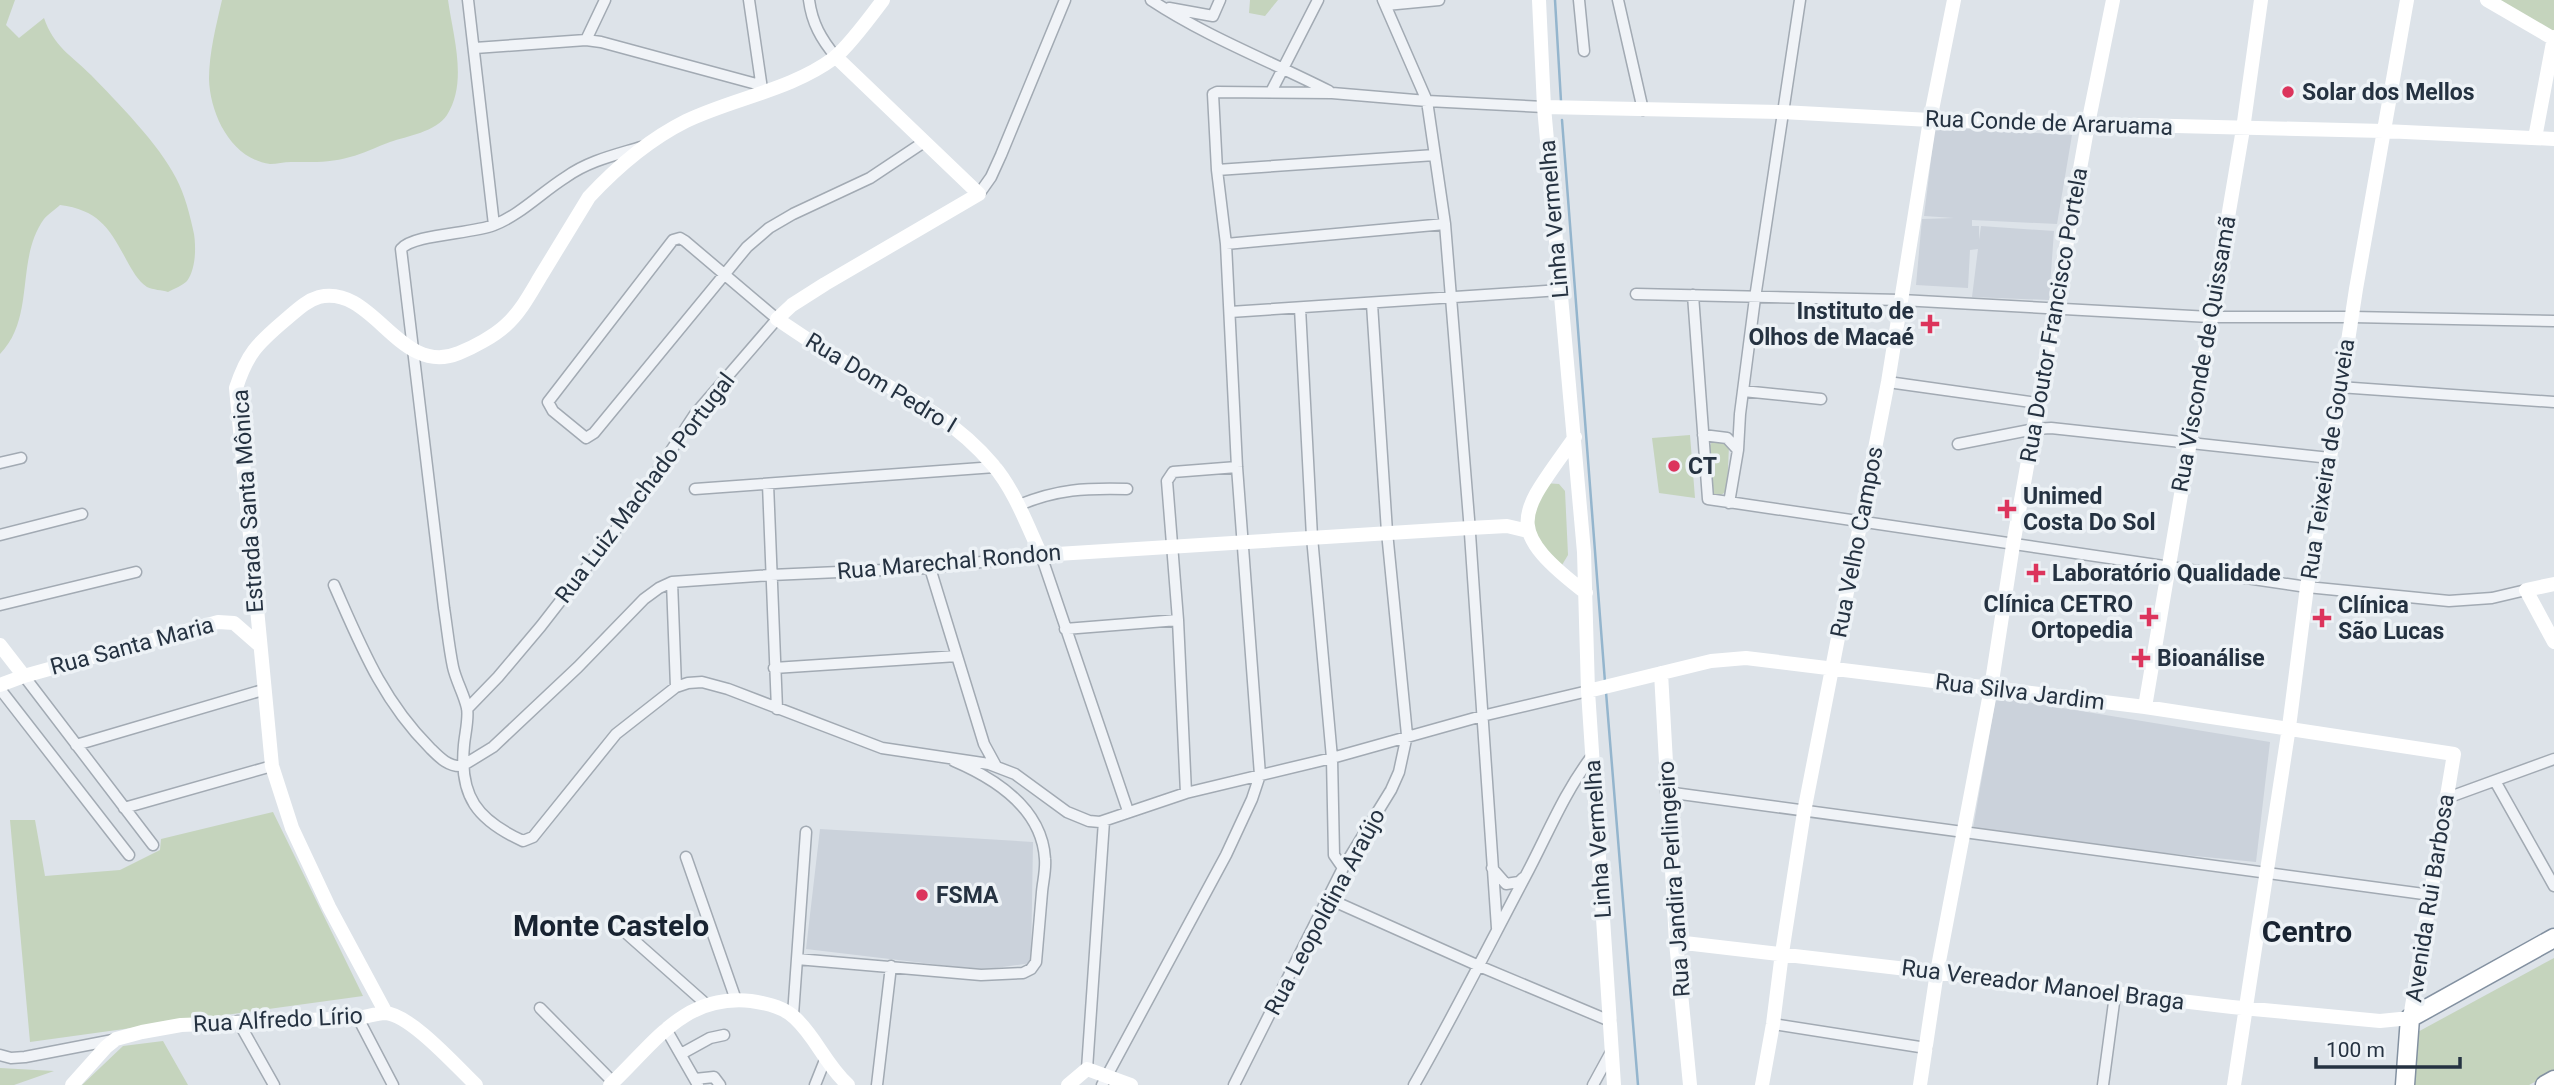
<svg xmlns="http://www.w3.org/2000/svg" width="2554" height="1085" viewBox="0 0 2554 1085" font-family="Roboto,sans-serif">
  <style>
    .built { fill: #cbd2db }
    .green { fill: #c5d4bd }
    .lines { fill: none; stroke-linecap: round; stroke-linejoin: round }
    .stream { stroke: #94b5cd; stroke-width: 2.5 }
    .street-casing { stroke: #a2aab3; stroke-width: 13 }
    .highway-casing { stroke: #8391a1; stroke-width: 21 }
    .street { stroke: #f0f3f7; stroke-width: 10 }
    .secondary { stroke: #fff; stroke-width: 14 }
    .highway { stroke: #fff; stroke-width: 18 }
    .poi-dot { fill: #dc345c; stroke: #edf2f6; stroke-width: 2.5 }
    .labels { text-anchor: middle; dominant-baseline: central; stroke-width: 7; stroke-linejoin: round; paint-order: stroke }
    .poi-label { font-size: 23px; font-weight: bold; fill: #253241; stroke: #edf2f6; text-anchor: start }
    .street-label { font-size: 23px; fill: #253241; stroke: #edf2f6 }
    .district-label { font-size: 30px; font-weight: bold; fill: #182331; stroke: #edf2f6 }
  </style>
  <rect width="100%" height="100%" fill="#dde3e9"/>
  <path class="built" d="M1935,127l137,8 -15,89 -85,-4v6h7v14l2,-14 73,5 -5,69 -77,-3 6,-48 -8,1 -2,38 -52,-3 6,-66 32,-1 -30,-2z
    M1996,697l274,45 -14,120 -284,-28z
    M820,829l213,13 -2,121 -49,7 -176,-21z"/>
  <path class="green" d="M0,0h15l-9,25 13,13 25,-20c10,29 27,37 47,57 26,27 68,69 85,103 9,17 14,37 18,56 2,13 2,35 -7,47 -4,4 -13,8 -19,11 -6,-2 -15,-2 -21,-5 -9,-6 -15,-17 -20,-26 -17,-32 -28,-51 -67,-56 -5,5 -12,9 -16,14 -29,40 -8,98 -44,135z
    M222,0h226c5,36 20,82 -1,115 -11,17 -40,21 -57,27 -14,5 -27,12 -40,15 -20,6 -39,5 -59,5 -7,0 -14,2 -21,2 -39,-5 -60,-50 -61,-85 0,-26 7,-53 13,-79z
    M1250,0h28l-13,16 -16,-3z
    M2489,0h65v33z
    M1690,435l5,63 -36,-5 -7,-55z
    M1721,441l8,5 -2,45 -9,6 -4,-1 -3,-7 -2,-42 3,-5z
    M1544,483l15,1 6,7 3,64 -6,10 -17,-7 -15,-44z
    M273,812l90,184 -333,46 -20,-222h25l10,56 75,-6 40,-20 1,-11z
    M2554,958v114l-25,13h-118l3,-51z
    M163,1041l25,44h-106l41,-39z
    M0,1068l54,3 -40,14h-14z"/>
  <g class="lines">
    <path class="stream" d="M1555,0l6,101
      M1562,120l43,562
      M1606,692l32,393"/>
    <g class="street-casing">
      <path id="street" d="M468,0l26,225
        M749,0l13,89
        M809,0c3,23 12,39 27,57
        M1151,0c56,37 119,61 178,91
        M1383,0l44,101 18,123 24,295 28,409
        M1579,0l5,51
        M1618,0l25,110
        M1386,5l53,-5
        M1169,8l44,8 7,-16
        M586,40l19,-40
        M475,48l111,-8 15,2 159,43
        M1271,92l47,-92
        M641,147c-26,8 -53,14 -75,30 -24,15 -46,38 -72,48 -22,9 -81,9 -93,24l43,359c3,19 5,40 9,59 3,14 11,27 14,41 2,10 -2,26 -3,37 -5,51 13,75 59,96l10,-4 83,-103 60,-47 12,-4 14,-1 26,7 154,59 107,16 26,10 52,38 22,9 11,1 86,-29 146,-35 150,-42 106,-25
        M1217,170l218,-15
        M979,194l12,-17 10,-22 64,-155
        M1226,244l219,-20
        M1636,294l265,6 309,17h142l202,4
        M1693,295l15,204 599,88 142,14 43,-3 34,-8
        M1300,308l12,229 20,221 2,97 9,13
        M1230,312l330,-22
        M1888,382l150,21
        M2339,387l215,15
        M1743,391l78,8
        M1703,435l24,3
        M1727,438l11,12 -9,53
        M1958,444l77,-15 16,-1 279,30
        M1738,450l2,-36 15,-116 45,-298
        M0,463l21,-5
        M768,484l9,225
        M695,489l300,-22
        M1019,505c39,-16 66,-17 108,-16
        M0,535l82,-21
        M930,568l54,176 12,22
        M672,582l4,105
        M334,585c27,61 48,115 96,163 9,9 18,19 32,18
        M0,605l136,-33
        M1065,629l113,-9
        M774,668l183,-12
        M24,676l129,169
        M0,689l129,166
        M467,709l31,-32 43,-51 97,-125 57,-87 82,-95 -92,-78 -5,-3 -7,2 -125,162 5,9 33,27 8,-5 153,-186 22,-19 24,-14 77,-36 54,-36
        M76,745l187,-55
        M462,766l31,-19 85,-80 66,-68 15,-11 13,-6 99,-7 159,-7 111,-13 87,256
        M2495,781l59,105
        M1666,792l765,103
        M1186,793l-8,-173 -11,-139 6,-9 64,-5
        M2447,798l107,-39
        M124,808l148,-42
        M686,857l50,143
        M1492,868l14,16 13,-2 4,-4
        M1329,899l150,67 131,55
        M627,934l79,70
        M797,959l184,16 42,-2 8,-4 5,-7c2,-23 4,-47 6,-70 1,-11 4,-22 3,-33 -3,-51 -49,-80 -91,-98
        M540,1008l73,74
        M793,1015l13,-183
        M358,1018l35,67
        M238,1021l36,64
        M1773,1024l153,24
        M666,1029l32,56
        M681,1054l29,-16 14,-3
        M0,1055l11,3 14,-1 88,-17
        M1087,1069l17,-248
        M695,1079l19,-2 6,8
        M815,1085l10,-25
        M877,1085l14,-119
        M1102,1085l124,-230 26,-56 8,-24 -23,-308 -11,-223 -9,-74 -4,-76 4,-2 115,1 95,8 117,6
        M1234,1085l109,-217 48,-78 8,-18 8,-37 -20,-203 -15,-228
        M1414,1085c39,-68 74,-138 111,-208 22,-41 38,-83 67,-121
        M1593,1085l18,-33
        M2103,1085l12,-90"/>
    </g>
    <g class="highway-casing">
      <path id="highway" d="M2405,1085l5,-67 144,-80
        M2545,1085l9,-5"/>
    </g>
    <use href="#street" class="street"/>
    <path class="secondary" d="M1539,0l5,107 40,445 4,139 26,394
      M2487,0l67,39
      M836,57l143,137 -154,90 -33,21 -15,14c18,12 35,24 54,35 61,37 114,55 162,111 22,26 34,60 48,90l429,-27 37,-2 21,5
      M1544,107l238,5 148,8 454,11 170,8
      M2535,138l19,-101
      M1575,437c-55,78 -75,90 11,156
      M2554,584l-28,6 28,52
      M0,645l24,31
      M1661,673l15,269 14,143
      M0,685l24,-9 194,-54 16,1 24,21
      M1588,691l123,-30 35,-3 399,49 309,47 -44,264 -30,3 -148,-14 -556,-65
      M2145,707l98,-578 18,-129
      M386,1013l-57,-106 -37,-79 -20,-62 -36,-378c11,-34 21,-44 48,-67 11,-9 21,-20 35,-24 55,-13 80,81 140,56 15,-6 35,-17 46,-27 16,-14 26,-34 37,-52 16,-26 31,-51 47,-77 27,-29 61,-58 97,-76 48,-23 105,-31 148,-63 15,-12 37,-42 49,-58
      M72,1085l34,-38 10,-8 26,-7 39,-7 177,-7c8,-1 19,-5 27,-5 25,1 72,54 91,72
      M610,1085c44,-41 73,-91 141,-84 15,2 33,6 44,17 21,19 30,46 53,67
      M1068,1085l19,-16 44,16
      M1762,1085l11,-61 9,-71 22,-141 84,-430 42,-262 24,-120
      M1920,1085l17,-113 54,-284 22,-143 75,-421 25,-124
      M2234,1085l55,-358 18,-140 23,-129 26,-169 51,-289"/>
    <use href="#highway" class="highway"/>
  </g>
  <g class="poi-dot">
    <circle cx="2288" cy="92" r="7"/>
    <path d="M1926.5 313.5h7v7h7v7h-7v7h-7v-7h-7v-7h7z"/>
    <circle cx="1674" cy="466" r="7"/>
    <path d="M2003.5 498.5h7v7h7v7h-7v7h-7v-7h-7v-7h7z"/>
    <path d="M2032.5 562.5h7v7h7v7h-7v7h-7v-7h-7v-7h7z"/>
    <path d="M2145.5 606.5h7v7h7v7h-7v7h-7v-7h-7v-7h7z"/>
    <path d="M2318.5 607.5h7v7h7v7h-7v7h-7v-7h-7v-7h7z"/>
    <path d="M2137.5 647.5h7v7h7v7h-7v7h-7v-7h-7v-7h7z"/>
    <circle cx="922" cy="895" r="7"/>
  </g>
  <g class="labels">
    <g class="poi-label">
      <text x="2302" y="92">Solar dos Mellos</text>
      <text x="1914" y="311" text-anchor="end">Instituto de<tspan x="1914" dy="26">Olhos de Macaé</tspan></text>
      <text x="1688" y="466">CT</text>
      <text x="2023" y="496">Unimed<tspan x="2023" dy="26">Costa Do Sol</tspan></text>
      <text x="2052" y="573">Laboratório Qualidade</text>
      <text x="2133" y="604" text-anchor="end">Clínica CETRO<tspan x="2133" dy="26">Ortopedia</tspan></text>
      <text x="2338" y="605">Clínica<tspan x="2338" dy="26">São Lucas</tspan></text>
      <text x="2157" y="658">Bioanálise</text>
      <text x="936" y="895">FSMA</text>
    </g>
    <g class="street-label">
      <text transform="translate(2049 123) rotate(2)">Rua Conde de Araruama</text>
      <text transform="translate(1554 219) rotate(-95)">Linha Vermelha</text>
      <text transform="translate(2054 315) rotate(-80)">Rua Doutor Francisco Portela</text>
      <text transform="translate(2204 354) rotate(-80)">Rua Visconde de Quissamã</text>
      <text transform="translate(881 383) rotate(31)">Rua Dom Pedro I</text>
      <text transform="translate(2328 459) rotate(-81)">Rua Teixeira de Gouveia</text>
      <text transform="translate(645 488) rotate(-53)">Rua Luiz Machado Portugal</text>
      <text transform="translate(248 501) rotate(-94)">Estrada Santa Mônica</text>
      <text transform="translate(1857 542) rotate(-79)">Rua Velho Campos</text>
      <text transform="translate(949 562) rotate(-5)">Rua Marechal Rondon</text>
      <text transform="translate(132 646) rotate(-15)">Rua Santa Maria</text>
      <text transform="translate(2020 692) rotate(7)">Rua Silva Jardim</text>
      <text transform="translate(1598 839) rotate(-94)">Linha Vermelha</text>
      <text transform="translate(1674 879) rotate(-94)">Rua Jandira Perlingeiro</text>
      <text transform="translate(2430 898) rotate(-81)">Avenida Rui Barbosa</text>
      <text transform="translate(1325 912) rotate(-62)">Rua Leopoldina Araújo</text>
      <text transform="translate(2043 985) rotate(7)">Rua Vereador Manoel Braga</text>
      <text transform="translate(278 1020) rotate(-3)">Rua Alfredo Lírio</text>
    </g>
    <g class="district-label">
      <text x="611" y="925">Monte Castelo</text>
      <text x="2307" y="931">Centro</text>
    </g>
  </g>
  <path d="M2316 1057v10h144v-10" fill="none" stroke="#253241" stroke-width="3.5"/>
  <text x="2326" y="1057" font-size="21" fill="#253241" stroke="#edf2f6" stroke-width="5" paint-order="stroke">100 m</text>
</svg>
